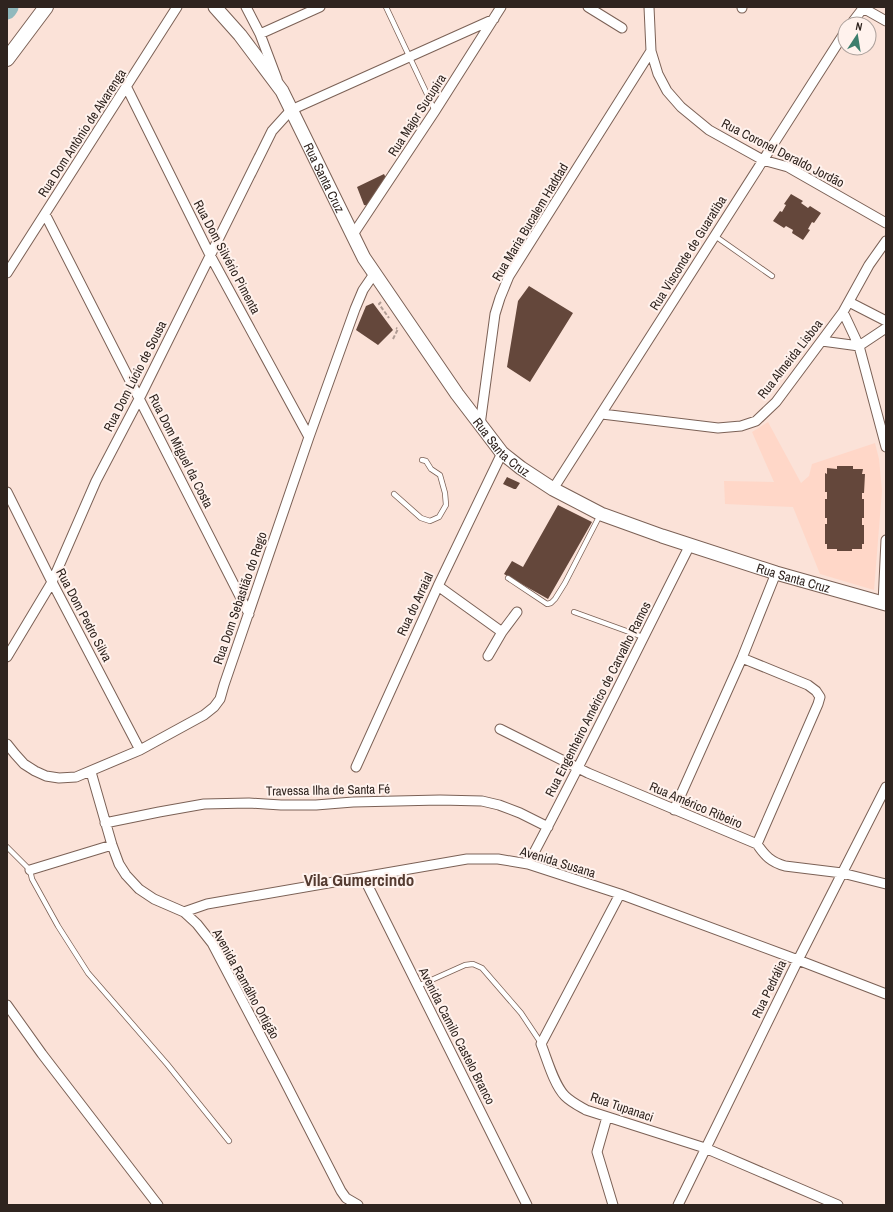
<svg xmlns="http://www.w3.org/2000/svg" width="893" height="1212" viewBox="0 0 893 1212" font-family="'Archivo Narrow',sans-serif">
  <style>
    .built { fill: #ffd7c8 }
    .lines { fill: none; stroke-linecap: round; stroke-linejoin: round }
    .river { stroke: #91b9bd; stroke-width: 19 }
    .building { fill: #64473b }
    .service-casing { stroke: #7b6156; stroke-width: 6 }
    .minor-casing { stroke: #7b6156; stroke-width: 11 }
    .secondary-casing { stroke: #7b6156; stroke-width: 15 }
    .primary-casing { stroke: #7b6156; stroke-width: 16 }
    .path { stroke: #b09c94; stroke-width: 2; stroke-dasharray: 4 2; stroke-linecap: butt }
    .service { stroke: #fff; stroke-width: 4.5 }
    .minor { stroke: #fff; stroke-width: 9 }
    .secondary { stroke: #fff; stroke-width: 13 }
    .primary { stroke: #fff; stroke-width: 14 }
    .labels { text-anchor: middle; dominant-baseline: central; stroke-width: 4; stroke-linejoin: round; paint-order: stroke }
    .street-label { font-size: 13px; fill: #2f241f; stroke: #fff2ed }
    .district-label { font-size: 17px; font-weight: bold; fill: #543b31; stroke: #fff2ed }
  </style>
  <rect width="100%" height="100%" fill="#fbe2d8"/>
  <path class="built" d="M768,422l33,61 8,-7 3,-12 63,-21 4,16 3,32 -8,99 -54,-16 -27,-67 -68,-3 -1,-23 50,1 -22,-50z"/>
  <g class="lines">
    <path class="river" d="M7,10l2,-3"/>
  </g>
  <path class="building" d="M384,174l3,6 -18,26 -5,-1 -7,-18z
    M791,194l12,7 -2,2 7,5 2,-2 11,7 -7,10 -2,-1 -4,7 2,1 -7,10 -11,-7 1,-3 -7,-4 -2,2 -11,-7 7,-10 2,1 4,-7 -2,-1z
    M529,286l44,27 -43,69 -23,-15 11,-66z
    M373,303l20,27 -15,15 -22,-15 10,-24z
    M837,466h16v3h10l-1,5h3l-1,19h-2v6h2v19h-2v7h2v19h-2v5h-10v2h-15v-2h-10v-5h-2v-20h2v-6h-2v-19h2v-7h-2v-19l2,1v-6l10,1z
    M507,477l13,6 -4,6h-2l-11,-5z
    M558,505l34,17 -44,77 -44,-25 8,-13 11,6z"/>
  <g class="lines">
    <g class="service-casing">
      <path id="service" d="M386,7l49,104
        M715,236l57,40
        M394,494l27,24 9,3 9,-4 7,-12 -1,-12 -5,-18 -9,-6 -5,-8 -4,-1
        M508,578l39,26 4,-1 4,-4 10,-16 35,-68
        M574,612l69,25
        M7,847l23,23 2,9 26,47 30,47 79,91 62,77
        M418,986l47,-21 8,-1 9,4 39,45 20,30"/>
    </g>
    <g class="minor-casing">
      <path id="minor" d="M246,7l14,27 17,45
        M588,7l34,21
        M649,7l2,44 7,23 9,17 14,16 28,23 54,30 25,7 98,56
        M742,7v1
        M863,8l23,13
        M851,24l13,-17
        M260,34l60,-27
        M127,88l83,167 99,182
        M45,214l204,400
        M352,236l83,-125 66,-104
        M7,273l170,-266
        M849,302l37,19
        M843,312l16,34 27,101
        M822,341l37,5 27,-18
        M602,414l116,14 23,-2 15,-5 20,-19 67,-90 26,-47 17,-24
        M480,425l15,-111 5,-16 9,-22 142,-225
        M553,489l292,-457
        M7,492l45,90 88,168
        M438,586l64,46
        M883,603l3,-63
        M488,656l14,-24 15,-20
        M7,657l45,-75 44,-101 43,-82 133,-268 19,-21 203,-91
        M742,658l66,27 8,6 4,6 -2,7 -61,140
        M500,729l88,44 169,71c8,12 14,18 28,22l57,7 44,11
        M7,744l8,10 9,10 11,7 11,5 13,2 17,-1 64,-27 64,-35 10,-8 6,-8 4,-14 85,-248 46,-128 8,-19 11,-16
        M356,767l82,-181 64,-133
        M91,772l21,73 7,19 7,11 13,14 15,10 30,13 13,12 15,19 70,133 59,115 5,7 12,7
        M674,810l68,-152 34,-85
        M105,823l54,-11 45,-8 45,-1 32,2h35l37,-3 87,-2 42,1 17,4 21,8 28,14
        M528,864c56,-105 108,-213 162,-319
        M30,870l82,-25
        M364,878l163,327
        M620,894l-79,150c6,15 13,41 24,52 6,6 14,10 21,14l119,38 133,57
        M184,912l23,-8 23,-4 237,-41h31l30,5 92,30 178,66 88,34
        M7,1005l35,49 116,151
        M607,1117l-10,35 16,53
        M678,1205l120,-245 88,-173"/>
    </g>
    <g class="secondary-casing">
      <g id="secondary">
        <path id="s1" d="M215,7l25,28 42,56 82,167 93,136 45,59 19,15 32,21 48,25 61,22 114,37 110,31"/>
      </g>
    </g>
    <g class="primary-casing">
      <path id="primary" d="M7,59l39,-52"/>
    </g>
    <path class="path" d="M381,302l-2,2 10,14
      M393,339l5,-10 -2,-1"/>
    <use href="#service" class="service"/>
    <use href="#minor" class="minor"/>
    <use href="#secondary" class="secondary"/>
    <use href="#primary" class="primary"/>
  </g>
  <g class="labels">
    <g class="street-label">
      <text transform="translate(417 115) rotate(-57)">Rua Major Sucupira</text>
      <text transform="translate(82 133) rotate(-57)">Rua Dom Antônio de Alvarenga</text>
      <text transform="translate(783 153) rotate(27)">Rua Coronel Deraldo Jordão</text>
      <text stroke="none"><textPath href="#s1" startOffset="204">Rua Santa Cruz</textPath></text>
      <text transform="translate(530 222) rotate(-59)">Rua Maria Bucalem Haddad</text>
      <text transform="translate(688 253) rotate(-58)">Rua Visconde de Guaratiba</text>
      <text transform="translate(227 257) rotate(62)">Rua Dom Silvério Pimenta</text>
      <text transform="translate(790 359) rotate(-52)">Rua Almeida Lisboa</text>
      <text transform="translate(135 376) rotate(-63)">Rua Dom Lúcio de Sousa</text>
      <text stroke="none"><textPath href="#s1" startOffset="528">Rua Santa Cruz</textPath></text>
      <text transform="translate(181 451) rotate(63)">Rua Dom Miguel da Costa</text>
      <text stroke="none"><textPath href="#s1" startOffset="852">Rua Santa Cruz</textPath></text>
      <text transform="translate(240 598) rotate(-71)">Rua Dom Sebastião do Rego</text>
      <text transform="translate(415 604) rotate(-65)">Rua do Arraial</text>
      <text transform="translate(84 615) rotate(62)">Rua Dom Pedro Silva</text>
      <text transform="translate(598 699) rotate(-63)">Rua Engenheiro Américo de Carvalho Ramos</text>
      <text transform="translate(328 790) rotate(-1)">Travessa Ilha de Santa Fé</text>
      <text transform="translate(696 805) rotate(23)">Rua Américo Ribeiro</text>
      <text transform="translate(558 862) rotate(17)">Avenida Susana</text>
      <text transform="translate(246 984) rotate(61)">Avenida Ramálho Ortigão</text>
      <text transform="translate(769 989) rotate(-64)">Rua Pedrália</text>
      <text transform="translate(457 1036) rotate(63)">Avenida Camilo Castelo Branco</text>
      <text transform="translate(622 1107) rotate(19)">Rua Tupanaci</text>
    </g>
    <g class="district-label">
      <text x="359" y="879">Vila Gumercindo</text>
    </g>
  </g>
  <rect width="893" height="1212" fill="none" stroke="#2f241f" stroke-width="16"/>
  <g transform="translate(857 36) rotate(12)"><circle r="19" fill="#fff2ed" stroke="#aca09b"/>
  <path d="M0-3L7 15L0 10L-7 15Z" fill="#3d7e6d"/>
  <text y="-6" font-size="11" font-weight="bold" text-anchor="middle" fill="#2f241f">N</text>
  </g>
</svg>
